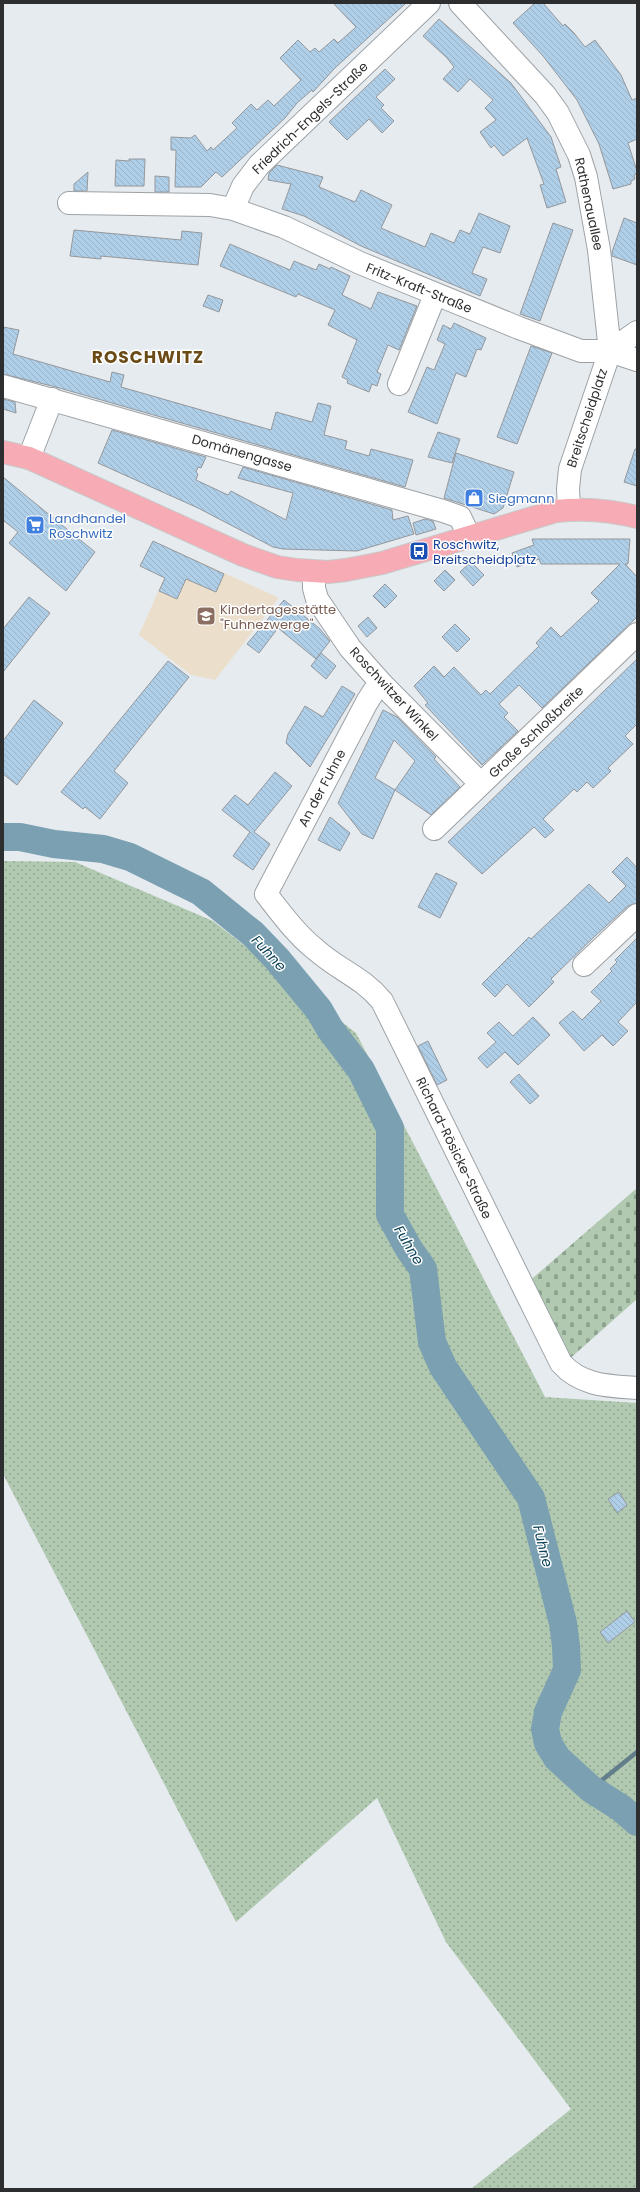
<svg xmlns="http://www.w3.org/2000/svg" width="640" height="2192" viewBox="0 0 640 2192" font-family="Poppins,sans-serif">
  <style>
    .education { fill: #ebdfcb }
    .grass { fill: url(#grass-dots) }
    .cemetery { fill: url(#cemetery-stones) }
    .lines { fill: none; stroke-linecap: round; stroke-linejoin: round }
    .stream { stroke: #637e8b; stroke-width: 4.5 }
    .river { stroke: #7aa0b2; stroke-width: 28 }
    .building { fill: url(#building-back-hatch); stroke: #94989c; fill-rule: evenodd }
    .minor-casing { stroke: #9da2a6; stroke-width: 24 }
    .major-casing { stroke: #c8c9c9; stroke-width: 24 }
    .minor { stroke: #fff; stroke-width: 22 }
    .major { stroke: #f7abb5; stroke-width: 22 }
    .labels { text-anchor: middle; dominant-baseline: central; stroke-width: 3; stroke-linejoin: round; paint-order: stroke }
    .street-label { font-size: 13px; fill: #2c2e2f; stroke: #fff }
    .shop-label { font-size: 13px; fill: #366cbe; stroke: #fff; text-anchor: start }
    .transit-label { font-size: 13px; fill: #164399; stroke: #fff; text-anchor: start }
    .education-label { font-size: 13px; fill: #785e54; stroke: #fff; text-anchor: start }
    .water-label { font-size: 14px; font-style: italic; fill: #0f4358; stroke: #fff }
    .district-label { font-size: 17px; font-weight: bold; letter-spacing: 1px; fill: #6a4b15; stroke: #fff }
  </style>
  <defs>
    <pattern id="grass-dots" width="8" height="8" patternUnits="userSpaceOnUse"><rect width="8" height="8" fill="#b0c9b0"/><path d="M2 2h.1M6 6h.1" fill="none" stroke="#8fa490" stroke-width="1.8" stroke-linecap="round"/></pattern>
    <pattern id="cemetery-stones" width="16" height="16" patternUnits="userSpaceOnUse"><rect width="16" height="16" fill="#b0c9b0"/><path d="M2 7V4a2 2 0 0 1 4 0v3zM10 15v-3a2 2 0 0 1 4 0v3z" fill="#8fa490"/></pattern>
    <pattern id="building-back-hatch" width="6" height="6" patternUnits="userSpaceOnUse"><rect width="6" height="6" fill="#afcee8"/><path d="M-1 5l2 2M0 0l6 6M5-1l2 2" fill="none" stroke="#97b1c7"/></pattern>
  </defs>
  <rect width="100%" height="100%" fill="#e6ebef"/>
  <path class="education" d="M176,551l103,47 -64,82 -24,-5 -52,-40z"/>
  <path class="grass" d="M3,861l72,1 138,59 143,112 189,364 92,6v786h-166l100,-80 -125,-167 -69,-144 -141,124 -233,-448z"/>
  <path class="cemetery" d="M637,1188v111l-71,63 -39,-79z"/>
  <g class="lines">
    <path class="stream" d="M591,1789l46,-37"/>
    <path class="river" d="M3,837h17l34,7 49,5 27,8 71,35 52,42 24,25 42,51 11,19 31,41 29,58v87l19,34 14,20 9,73 11,25 88,131 32,125 3,23 1,24 -19,42 -3,17 3,14 9,15 34,31 30,19 16,14"/>
  </g>
  <path class="building" d="M333,3h73l-71,65 -22,24 -1,-2 -15,13 -12,15 -63,59 -6,-5 -15,15h-26l1,-37h-5v-13l20,1 4,-3 12,16 4,-4 2,3 24,-22 -5,-5 19,-19 6,6 11,-10 6,6 27,-26 -21,-22 18,-18 12,12 5,-4 4,4 15,-13 4,4 18,-16z
    M535,3h8l20,23 2,-2 9,9 11,14 10,-7 26,35 11,25 5,-2v41l-9,4 9,28v3l-3,1 1,4 -4,2v3l-18,5 -14,-45 -22,-44 -34,-44 -30,-33z
    M439,19l72,64 40,54 10,30 -5,2 10,33 -19,6 -7,-23 4,-1 -17,-46 -24,18 -9,-11 -3,3 -11,-16 16,-12 -11,-12 8,-8 -23,-21 -12,13 -15,-13 11,-12 -7,-9 -24,-22z
    M385,69l10,10 -19,18 8,8 -3,3 13,13 -12,12 -13,-14 -22,21 -18,-18z
    M129,159h16l-1,27h-29l1,-26 13,1z
    M277,165l46,12 -4,10 36,15 6,-12 31,15 -11,23 44,19 6,-14 23,10 6,-13 10,4 9,-21 31,13 -10,27 -17,-6 -11,26 15,6 -7,17 -119,-50 -57,-30 -22,-7 9,-25 -23,-4 1,-7z
    M88,172l-1,19h-13v-7z
    M155,176l14,1v15h-14z
    M624,218l13,5v42l-25,-9v-4z
    M553,223l20,7 -33,91 -20,-7z
    M74,230l107,10 1,-9 20,2 -4,32 -97,-9v3l-31,-3z
    M230,244l60,26 4,-9 22,9 3,-6 11,5 1,-2 19,9 -8,19 29,14 7,-17 39,14 -18,44 -11,-5 -11,27 4,2 -4,12 -5,-2 -3,8 -22,-9 1,-3 -6,-3 15,-37 -29,-15 7,-15 -37,-16 -2,3 -76,-31z
    M208,295l15,5 -4,12 -16,-6z
    M454,323l32,15 -5,12 -4,-1 -11,28 -10,-4 -19,51 -29,-12 19,-45 7,3 11,-26 -8,-4 6,-15 8,4z
    M3,327l16,3 -6,24 97,28 2,-10 12,3 -3,12 150,43 5,-18 36,10 6,-19 13,3 -7,29 23,6 -2,8 24,7 2,-7 42,11 -8,27 -349,-100 -53,-13z
    M531,346l21,7 -35,91 -20,-7z
    M3,399l12,3 1,11 -13,-4z
    M112,430l94,27 -5,11 -3,-1 -2,5 2,2 -2,6 32,15 3,-4 55,29 7,-27 -55,-15 5,-11 149,43 1,10 15,-4 6,18 -57,17 -74,-2 -10,-2 -75,-39 -100,-45z
    M438,432l22,7 -8,24 -24,-6z
    M635,449h2v37l-13,-4z
    M456,453l58,19 -11,36 -9,6 -50,-16z
    M3,477l92,75 -29,39 -57,-48 9,-11 -15,-12z
    M425,519l8,2 3,8 -20,6 -3,-12z
    M532,539h98l-2,25h-3l12,13v40l-95,91 -23,-23 -20,19 9,9 -4,4 14,14 -36,34 -57,-60 3,-2 -14,-17 20,-20 10,11 10,-10 27,28 5,-5 4,4 49,-48 -3,-3 15,-16 10,10 38,-36 -8,-8 29,-29h-79l-2,-5 -22,8 -5,-14 22,-8z
    M153,541l71,33 -8,18 -30,-13 -9,20 -18,-8 6,-13 -25,-12z
    M471,562l13,13 -11,11 -13,-14z
    M445,570l10,10 -11,11 -10,-10z
    M385,584l12,12 -12,12 -12,-12z
    M29,597l21,16 -47,59v-43z
    M284,600l35,28 11,13 -14,18 -38,-31 -19,25 -12,-9z
    M368,617l9,11 -10,9 -9,-11z
    M455,624l15,15 -13,13 -15,-15z
    M321,653l15,13 -10,13 -15,-13z
    M637,659v65l-12,12 8,8 -25,24 3,3 -18,17 -6,-6 -10,10 -3,-3 -31,30 11,11 -9,8 -11,-11 -52,47 -34,-32z
    M168,661l21,16 -75,94 14,12 -28,36 -15,-12 -2,2 -22,-17z
    M342,686l13,8 -45,73 -24,-24 2,-9 17,-28 18,11z
    M34,700l29,23 -46,62 -14,-11v-33z
    M383,710l14,7 39,40 -2,2 26,28 -29,28 -36,-25 -22,49 -11,-5 -24,-31zM394,740l21,21 -20,29 -20,-12z
    M275,772l17,14 -38,46 16,12 -17,26 -20,-14 17,-24 -28,-22 13,-15 13,10z
    M330,817l20,16 -10,18 -22,-11z
    M627,857l10,11v35l-9,3 -32,29 -45,44 3,3 -25,25 -22,-23 -12,13 -13,-13 47,-47 2,2 58,-55 20,19 17,-17 -14,-14z
    M436,873l21,10 -17,35 -22,-11z
    M637,938v64l-19,20 10,9 -15,15 -11,-11 -18,16 -25,-28 14,-12 9,9 19,-19 -10,-9 21,-21 -2,-2 7,-7 -2,-2z
    M533,1017l17,18 -32,30 -13,-13 -18,16 -9,-10 18,-16 -9,-9 12,-11 14,14z
    M428,1041l19,39 -10,5 -19,-39z
    M519,1074l20,22 -9,8 -20,-22z
    M619,1492l8,13 -10,8 -9,-14z
    M627,1611l8,11 -27,21 -8,-11z"/>
  <g class="lines">
    <g class="minor-casing">
      <path id="minor" d="M460,3l85,92 13,18 21,42 7,22 13,73 11,101 -40,118 -2,20 1,20
        M69,203l141,2 23,4 10,-23 16,-21 170,-162
        M233,209l51,18 76,36 159,65 62,23h29l27,9
        M610,351l27,-19
        M399,384l36,-89
        M3,386l440,125 17,6 9,19
        M29,458l23,-59
        M314,572v16l3,11 33,49 32,36 99,100
        M382,684l-8,7 -7,11 -101,192c15,19 30,40 49,55 23,21 46,27 67,52l179,362c20,23 48,23 76,25
        M434,829l203,-195
        M584,965l53,-50"/>
    </g>
    <g class="major-casing">
      <path id="major" d="M3,452l26,6 214,97 34,12 20,3 31,2 18,-2 36,-7 174,-52c27,-3 54,-1 81,6"/>
    </g>
    <use href="#minor" class="minor"/>
    <use href="#major" class="major"/>
  </g>
  <defs>
    <g id="shop-square" transform="scale(1)"><rect x="-9" y="-9" width="18" height="18" rx="4" fill="#3f7fe0" stroke="#fff"/><path d="M-5-2.5h2.3a2.7 3.5 0 0 1 5.4 0H5L5.5 6h-11ZM-1.5-2.5h3a1.5 2.3 0 0 0-3 0Z" fill="#fff"/></g>
    <g id="supermarket-square" transform="scale(1)"><rect x="-9" y="-9" width="18" height="18" rx="4" fill="#3f7fe0" stroke="#fff"/><path d="M-6-5.5h2.5l.6 2H6L4.5 2H-2.5L-4.4-4H-6ZM-1.5 3.2a1.3 1.3 0 1 0 .1 0ZM3 3.2a1.3 1.3 0 1 0 .1 0Z" fill="#fff"/></g>
    <g id="bus-square" transform="scale(1)"><rect x="-9" y="-9" width="18" height="18" rx="4" fill="#1a4fb4" stroke="#fff"/><path d="M-5-6H5V4H4V6H2V4H-2V6H-4V4H-5ZM-3.5-4V0h7V-4ZM-3.5 1.2v1.5H-2V1.2ZM2 1.2v1.5H3.5V1.2Z" fill="#fff"/></g>
    <g id="school-square" transform="scale(1)"><rect x="-9" y="-9" width="18" height="18" rx="4" fill="#8d6e63" stroke="#fff"/><path d="M0-5L7-2L0 1L-7-2ZM-4 1L0 2.5L4 1V4Q0 6-4 4Z" fill="#fff"/></g>
  </defs>
  <g fill-rule="evenodd">
    <use href="#shop-square" x="474" y="498"/>
    <use href="#supermarket-square" x="35" y="525"/>
    <use href="#bus-square" x="419" y="551"/>
    <use href="#school-square" x="206" y="616"/>
  </g>
  <g class="labels">
    <g class="street-label">
      <text transform="translate(310 118) rotate(-44)">Friedrich-Engels-Straße</text>
      <text transform="translate(589 204) rotate(78)">Rathenauallee</text>
      <text transform="translate(419 288) rotate(22)">Fritz-Kraft-Straße</text>
      <text transform="translate(587 418) rotate(-72)">Breitscheidplatz</text>
      <text transform="translate(242 453) rotate(16)">Domänengasse</text>
      <text transform="translate(394 694) rotate(47)">Roschwitzer Winkel</text>
      <text transform="translate(536 732) rotate(-44)">Große Schloßbreite</text>
      <text transform="translate(322 788) rotate(-62)">An der Fuhne</text>
      <text transform="translate(454 1148) rotate(64)">Richard-Rösicke-Straße</text>
    </g>
    <g class="shop-label">
      <text x="488" y="498">Siegmann</text>
      <text x="49" y="518">Landhandel<tspan x="49" dy="15">Roschwitz</tspan></text>
    </g>
    <g class="transit-label">
      <text x="433" y="544">Roschwitz,<tspan x="433" dy="15">Breitscheidplatz</tspan></text>
    </g>
    <g class="education-label">
      <text x="220" y="609">Kindertagesstätte<tspan x="220" dy="15">"Fuhnezwerge"</tspan></text>
    </g>
    <g class="water-label">
      <text transform="translate(269 953) rotate(47)">Fuhne</text>
      <text transform="translate(409 1245) rotate(59)">Fuhne</text>
      <text transform="translate(543 1546) rotate(76)">Fuhne</text>
    </g>
    <g class="district-label">
      <text x="148" y="357">ROSCHWITZ</text>
    </g>
  </g>
  <rect width="640" height="2192" fill="none" stroke="#2c2e2f" stroke-width="8"/>
</svg>
